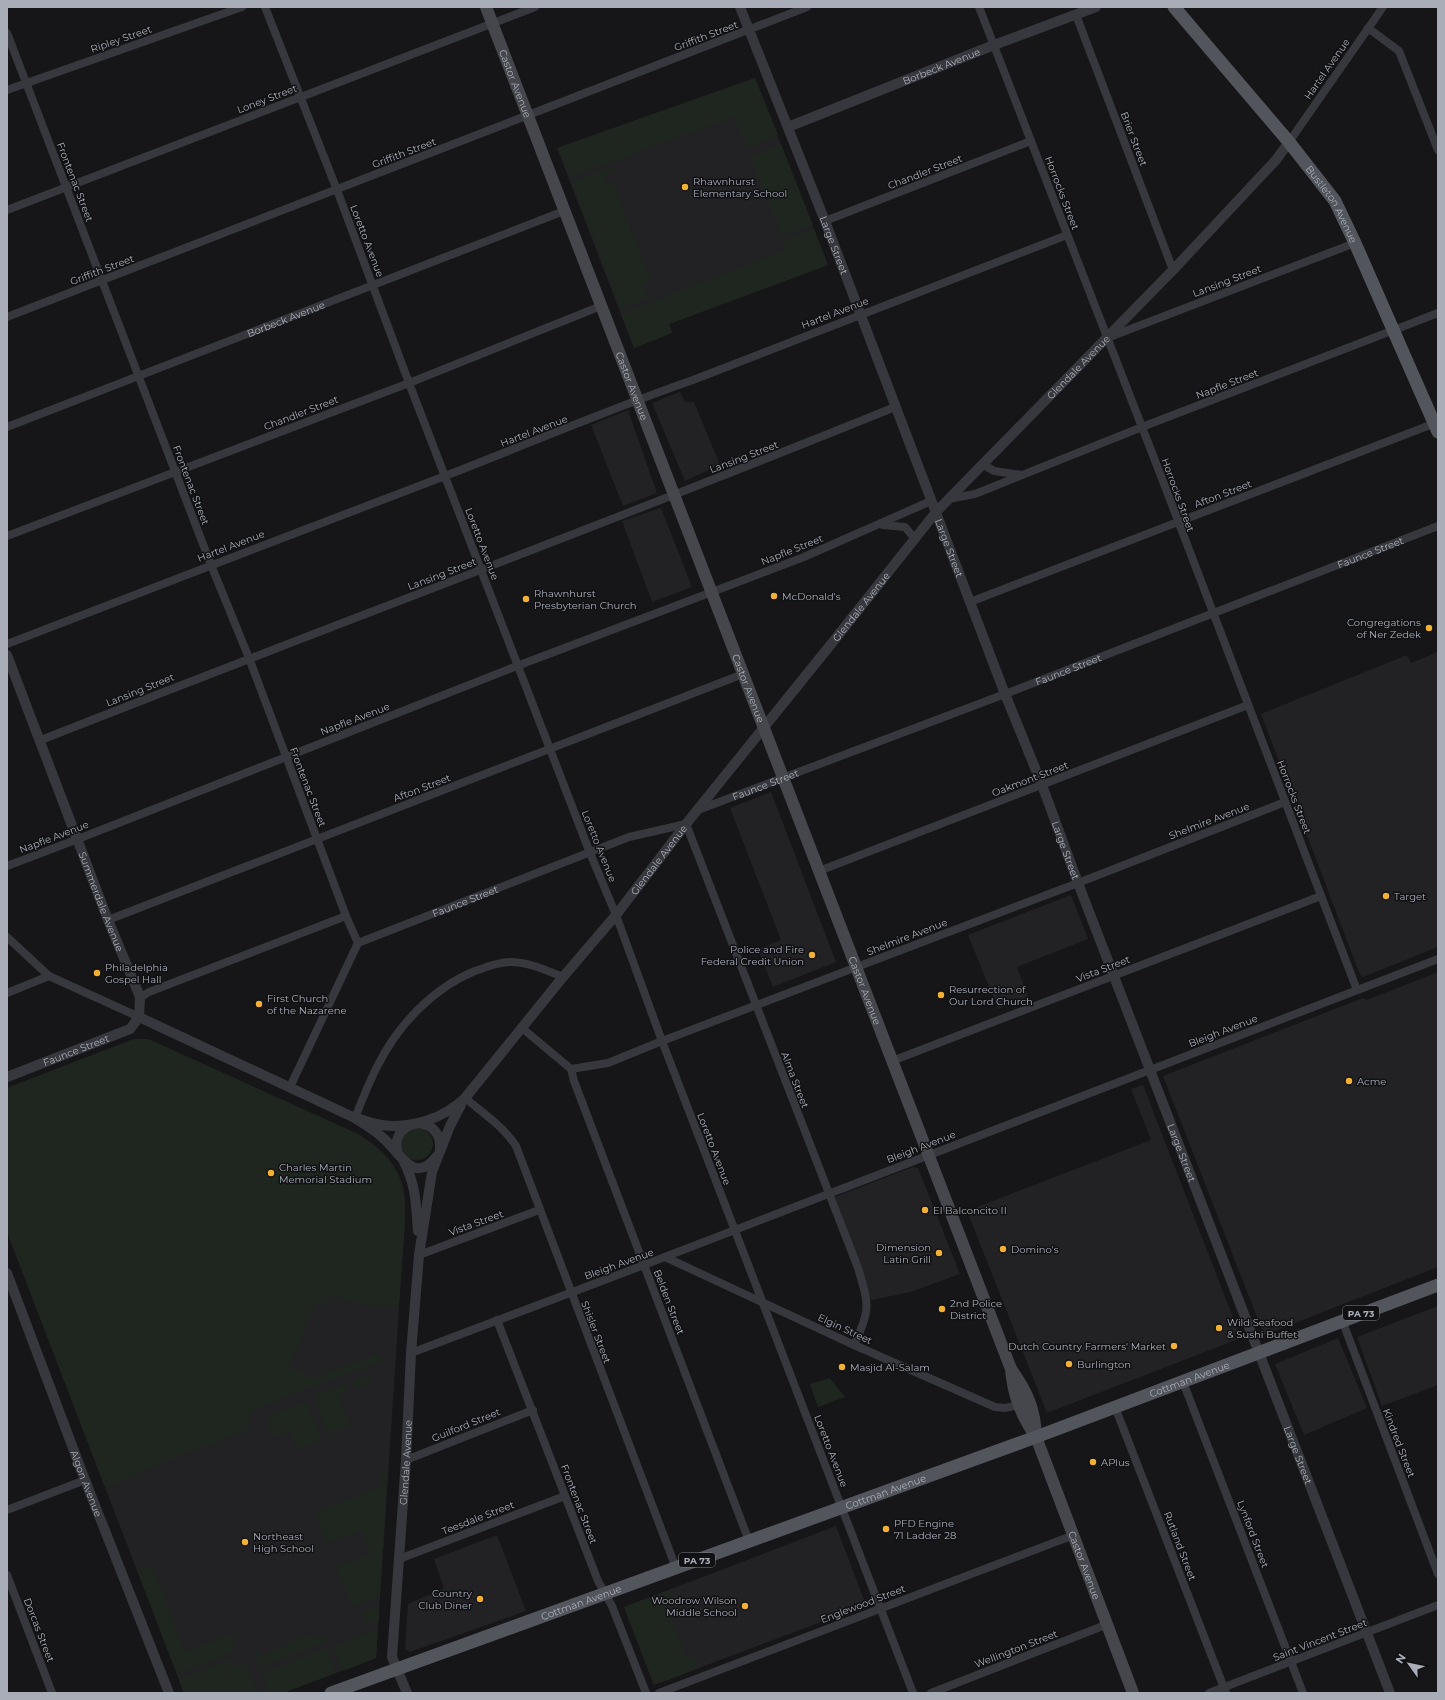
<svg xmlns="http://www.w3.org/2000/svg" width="1445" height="1700" viewBox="0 0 1445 1700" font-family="Montserrat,sans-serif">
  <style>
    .built { fill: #222225 }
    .green { fill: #1e261f }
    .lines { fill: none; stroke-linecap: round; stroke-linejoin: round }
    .minor { stroke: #37383d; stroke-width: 8 }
    .tertiary { stroke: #37383d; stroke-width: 10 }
    .secondary { stroke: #45474d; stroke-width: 12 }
    .primary { stroke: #53555c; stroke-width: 13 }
    .poi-dot { fill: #f2b134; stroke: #111113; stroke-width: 1.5 }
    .labels { text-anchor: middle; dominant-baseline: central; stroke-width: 3; stroke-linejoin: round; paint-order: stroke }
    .shield { fill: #111113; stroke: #7b7e86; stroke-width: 1 }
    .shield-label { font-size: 9px; font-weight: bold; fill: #a8adb8 }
    .street-label { font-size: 10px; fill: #a8adb8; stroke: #111113 }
    .poi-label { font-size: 10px; fill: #a8adb8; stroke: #111113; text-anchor: start }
  </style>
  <rect width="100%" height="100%" fill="#161618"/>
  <path class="built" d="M755,78l73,187 -159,59 3,9 -38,15 -77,-200z
    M680,392l5,10h9l26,63 -35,16 -33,-78z
    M628,410l29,83 -34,13 -32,-81z
    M661,508l31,79 -40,15 -30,-81z
    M1438,652v295l-75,30 -3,-2 -99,-261 146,-59 4,8z
    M771,792l65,170 -63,25 -15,-38 23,-9 -51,-132z
    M1071,895l17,44 -71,28 11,30 -30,12 -30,-74z
    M1438,972v295l-174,68 -101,-259 200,-78 4,2z
    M134,1039l23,4 201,91 19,13 12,12 9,14 5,13 2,13v20l-29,439 -93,35h-99l-177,-461v-144z
    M1143,1085l98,253 -194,75 -80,-202 184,-71 -20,-51z
    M913,1167l5,1 42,106 -49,18 -40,8 -36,-103z
    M1438,1306v79l-56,21 -25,-69z
    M1338,1338l29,70 -63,27 -29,-71z
    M836,1526l30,79 -212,80 -30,-78z
    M497,1535l29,76 -116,41 -5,-3 3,-45 36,-16 -10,-29z"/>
  <path class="green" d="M755,78l23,57 -31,13 -13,-31 -163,60 -14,-29z
    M781,144l32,81 -31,11 -32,-80z
    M615,165l1,5 -13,6 3,8 6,-2 39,99 -8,3 5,14 -27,10 -49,-126z
    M814,229l14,36 -159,59 3,9 -38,15 -13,-34 164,-64 -3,-9z
    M134,1039h14l9,4 201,91c46,29 49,54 46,105 -2,22 -4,43 -5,65 -28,4 -43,2 -68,-11l-8,14 -7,-3 -28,62 27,12 64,-25 3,8 -128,48 -6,9 3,10 -123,49 -22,13 -99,-258v-144z
    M401 1144a16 16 0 1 1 32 0a16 16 0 1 1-32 0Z
    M370,1374l3,7 -18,7 -3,-7z
    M830,1378l15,19 -27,10 -8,-23z
    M345,1384l3,8 -10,4 12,30 -21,8 -3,-3 -11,-32 3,-5z
    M306,1401l14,35c-3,9 -13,10 -22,13l-7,-17 -14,5 -6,-3 -6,-16z
    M388,1470l-8,126 -28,11 -16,-40 35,-14 -9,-23 -35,13 -11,-31 67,-26 -5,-11z
    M152,1565l33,87 49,-19 -2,19 -55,22 -40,-104z
    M669,1590l2,8 -6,2 21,58 7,-2 4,13 -37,14 -3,-3h-5l-28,-73z
    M379,1605v16l-14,3 -5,-11z
    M378,1629l-2,29 -33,13 -10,-25z
    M309,1633l3,6 11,-5 3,8 -66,25 -6,-16 2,-3 4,10z
    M327,1648l9,25 -53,20h-14l-7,-20z
    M231,1659l4,8 11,-4 12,30h-74l-5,-13z"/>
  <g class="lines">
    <g class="minor">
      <path d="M265,7l72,183 72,193 181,470 26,62 46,126 251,652"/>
      <path d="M979,7l182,469 196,514"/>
      <path d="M1076,15l97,255"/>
      <path d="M1368,28l31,23 39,99"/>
      <path d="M7,33l204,532 38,93 97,258 12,27"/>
      <path d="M7,90l235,-83"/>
      <path d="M1289,142l94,-135"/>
      <path d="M7,210l528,-203"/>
      <path d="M825,221l206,-80"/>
      <path d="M7,317l800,-310"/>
      <path d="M1107,338l248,-95"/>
      <path id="s1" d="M7,427l557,-216"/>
      <path d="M982,464l12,7 28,4"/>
      <path d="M948,499l27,-5 167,-67 296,-114"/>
      <path d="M883,525l22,2 10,12"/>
      <path d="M7,536l402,-153 192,-77"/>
      <path d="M970,602l468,-180"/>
      <path d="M7,644c146,-57 292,-112 438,-168 83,-32 164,-67 248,-96l374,-145"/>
      <path d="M41,740c284,-112 571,-218 854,-333"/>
      <path id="s2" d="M698,810l307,-116 433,-168"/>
      <path d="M7,866l71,-27 439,-173 287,-109 127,-56"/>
      <path d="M819,871l429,-166"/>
      <path d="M108,920l635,-246"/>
      <path d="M7,937l42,39 90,41"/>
      <path id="s3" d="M358,943l271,-106 57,-13 172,444c11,37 13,41 -4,77"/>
      <path d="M7,993l42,-17"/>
      <path d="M140,998l9,-6 197,-76"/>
      <path d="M522,1028l49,41 37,-6 54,-22 416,-158 207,-81"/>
      <path d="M892,1061l429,-165"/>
      <path d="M571,1069l3,12 175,460"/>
      <path d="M290,1087l68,-144"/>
      <path d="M465,1098c18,15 38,28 51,48l160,422"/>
      <path d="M355,1118c7,-18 14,-36 23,-53 20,-40 55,-77 97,-94 11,-4 23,-9 35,-9 19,0 35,8 53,15"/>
      <path d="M419,1255l120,-45"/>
      <path d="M665,1257l189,88 141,62 10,1 14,-3"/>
      <path d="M497,1320l101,261 14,25 34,87"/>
      <path d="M1342,1320l96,254"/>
      <path d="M411,1353l233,-88 794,-306"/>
      <path d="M1183,1382l120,311"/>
      <path d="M1115,1407l111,286"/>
      <path d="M406,1460l127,-50"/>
      <path d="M7,1510l78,-30"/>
      <path d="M399,1559l166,-63"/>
      <path d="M7,1575l45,118"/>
      <path d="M659,1693l415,-158"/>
      <path d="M931,1693l177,-69"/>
      <path d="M1209,1693l229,-88"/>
    </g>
    <g class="tertiary">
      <path id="s4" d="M740,7l85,214 180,473 37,91 36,98 312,810"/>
      <path id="s5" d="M788,127l206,-82 102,-38"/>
      <path id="s6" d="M7,655l101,265 30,72 2,6 -1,19"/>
      <path d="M139,1017l216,101c9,6 20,12 28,20 16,13 31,49 54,18"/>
      <path id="s7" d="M7,1077l123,-48 9,-12"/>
      <path id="s8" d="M355,1118c9,2 18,6 27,7 29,4 61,-6 83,-27l98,-121 53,-62 70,-91 146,-181 104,-131 237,-242 103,-110 13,-18"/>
      <path d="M419,1123c14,2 22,11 21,26"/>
      <path d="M398,1154c-4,-12 0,-23 12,-29"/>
      <path d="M404,1162c12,23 12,43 14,69"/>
      <path id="s9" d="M7,1273l78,207 84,213"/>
      <path id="s10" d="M407,1693l-15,-36 14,-197 5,-107 8,-98 13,-83 18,-46 11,-21"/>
    </g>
    <g class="secondary">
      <path id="s11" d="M486,7l525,1362c2,26 10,46 25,68l97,256"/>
      <path d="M1011,1369c16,22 24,40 25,68"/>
    </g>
    <g class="primary">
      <path id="s12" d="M1174,7l115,135 46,59 20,42 83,189"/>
      <path id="s13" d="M331,1693l705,-256 402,-152"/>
    </g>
  </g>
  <g class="poi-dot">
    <circle cx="685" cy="187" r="4"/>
    <circle cx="774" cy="596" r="4"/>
    <circle cx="526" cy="599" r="4"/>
    <circle cx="1429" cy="628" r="4"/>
    <circle cx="1386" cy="896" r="4"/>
    <circle cx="812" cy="955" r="4"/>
    <circle cx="97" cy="973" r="4"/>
    <circle cx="941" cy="995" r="4"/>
    <circle cx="259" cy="1004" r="4"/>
    <circle cx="1349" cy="1081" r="4"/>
    <circle cx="271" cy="1173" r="4"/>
    <circle cx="925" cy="1210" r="4"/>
    <circle cx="1003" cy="1249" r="4"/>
    <circle cx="939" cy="1253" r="4"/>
    <circle cx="942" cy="1309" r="4"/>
    <circle cx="1219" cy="1328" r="4"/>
    <circle cx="1174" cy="1346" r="4"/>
    <circle cx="1069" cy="1364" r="4"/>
    <circle cx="842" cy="1367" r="4"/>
    <circle cx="1093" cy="1462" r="4"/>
    <circle cx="886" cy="1529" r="4"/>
    <circle cx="245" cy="1542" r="4"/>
    <circle cx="480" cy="1599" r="4"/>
    <circle cx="745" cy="1606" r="4"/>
  </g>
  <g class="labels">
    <g class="shield">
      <rect x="1343" y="1306" width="36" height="14" rx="3"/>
      <rect x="679" y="1553" width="36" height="14" rx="3"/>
    </g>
    <g class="shield-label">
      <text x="1361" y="1313">PA 73</text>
      <text x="697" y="1560">PA 73</text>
    </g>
    <g class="street-label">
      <text transform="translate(706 36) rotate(-21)">Griffith Street</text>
      <text transform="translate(121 39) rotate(-19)">Ripley Street</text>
      <text stroke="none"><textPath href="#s5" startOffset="165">Borbeck Avenue</textPath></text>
      <text transform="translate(1327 69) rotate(-55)">Hartel Avenue</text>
      <text stroke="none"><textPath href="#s11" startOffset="82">Castor Avenue</textPath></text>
      <text transform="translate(267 99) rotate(-21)">Loney Street</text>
      <text transform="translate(1134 139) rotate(69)">Brier Street</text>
      <text transform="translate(404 153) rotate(-21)">Griffith Street</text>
      <text transform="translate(925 172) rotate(-21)">Chandler Street</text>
      <text transform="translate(75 182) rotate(69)">Frontenac Street</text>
      <text transform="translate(1062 193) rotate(69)">Horrocks Street</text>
      <text stroke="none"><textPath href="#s12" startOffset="253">Bustleton Avenue</textPath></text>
      <text transform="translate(367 241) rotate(69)">Loretto Avenue</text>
      <text stroke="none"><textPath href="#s4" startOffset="256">Large Street</textPath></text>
      <text transform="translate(102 270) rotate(-21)">Griffith Street</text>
      <text transform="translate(1227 281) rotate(-21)">Lansing Street</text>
      <text transform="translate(835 313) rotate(-21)">Hartel Avenue</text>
      <text stroke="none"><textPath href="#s1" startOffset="299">Borbeck Avenue</textPath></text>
      <text stroke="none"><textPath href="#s8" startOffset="1073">Glendale Avenue</textPath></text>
      <text transform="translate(1227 384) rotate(-21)">Napfle Street</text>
      <text stroke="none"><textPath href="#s11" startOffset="406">Castor Avenue</textPath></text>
      <text transform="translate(301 413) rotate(-21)">Chandler Street</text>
      <text transform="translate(534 431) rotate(-21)">Hartel Avenue</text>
      <text transform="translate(744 457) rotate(-21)">Lansing Street</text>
      <text transform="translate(191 485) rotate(69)">Frontenac Street</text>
      <text transform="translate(1223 494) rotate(-21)">Afton Street</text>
      <text transform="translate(1178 495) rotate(70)">Horrocks Street</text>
      <text transform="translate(482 544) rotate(69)">Loretto Avenue</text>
      <text transform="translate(231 546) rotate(-21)">Hartel Avenue</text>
      <text stroke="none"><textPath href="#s4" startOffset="580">Large Street</textPath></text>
      <text transform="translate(792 550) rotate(-22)">Napfle Street</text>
      <text stroke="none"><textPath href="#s2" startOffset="720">Faunce Street</textPath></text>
      <text transform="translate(442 574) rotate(-21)">Lansing Street</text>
      <text stroke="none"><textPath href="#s8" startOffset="749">Glendale Avenue</textPath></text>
      <text stroke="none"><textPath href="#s2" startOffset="396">Faunce Street</textPath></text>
      <text stroke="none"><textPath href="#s11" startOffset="730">Castor Avenue</textPath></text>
      <text transform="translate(140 690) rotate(-22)">Lansing Street</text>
      <text transform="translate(355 719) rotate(-21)">Napfle Avenue</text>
      <text transform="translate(1030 779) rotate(-21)">Oakmont Street</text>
      <text stroke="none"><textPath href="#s2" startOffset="72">Faunce Street</textPath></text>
      <text transform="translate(308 787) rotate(69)">Frontenac Street</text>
      <text transform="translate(422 788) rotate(-21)">Afton Street</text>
      <text transform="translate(1294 797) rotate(69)">Horrocks Street</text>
      <text transform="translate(1209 821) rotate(-21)">Shelmire Avenue</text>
      <text transform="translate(54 837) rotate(-21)">Napfle Avenue</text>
      <text transform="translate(599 846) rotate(68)">Loretto Avenue</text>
      <text stroke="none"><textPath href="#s4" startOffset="904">Large Street</textPath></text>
      <text stroke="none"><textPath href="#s8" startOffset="425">Glendale Avenue</textPath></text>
      <text stroke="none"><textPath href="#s3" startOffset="115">Faunce Street</textPath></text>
      <text stroke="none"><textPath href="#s6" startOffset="264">Summerdale Avenue</textPath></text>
      <text transform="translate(907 937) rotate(-21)">Shelmire Avenue</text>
      <text transform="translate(1103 969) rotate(-21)">Vista Street</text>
      <text stroke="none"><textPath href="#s11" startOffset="1054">Castor Avenue</textPath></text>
      <text transform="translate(1223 1031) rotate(-21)">Bleigh Avenue</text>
      <text stroke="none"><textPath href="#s7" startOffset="74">Faunce Street</textPath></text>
      <text transform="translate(795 1080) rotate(69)">Alma Street</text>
      <text transform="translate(921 1147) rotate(-21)">Bleigh Avenue</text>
      <text transform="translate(714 1149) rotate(69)">Loretto Avenue</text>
      <text stroke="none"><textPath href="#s4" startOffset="1228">Large Street</textPath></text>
      <text transform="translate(476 1223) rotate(-20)">Vista Street</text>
      <text transform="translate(619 1264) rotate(-20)">Bleigh Avenue</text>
      <text transform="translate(669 1302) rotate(69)">Belden Street</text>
      <text transform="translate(845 1329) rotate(25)">Elgin Street</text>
      <text transform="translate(596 1332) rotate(69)">Shisler Street</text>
      <text stroke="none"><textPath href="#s13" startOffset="914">Cottman Avenue</textPath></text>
      <text transform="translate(466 1425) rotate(-22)">Guilford Street</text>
      <text transform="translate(1399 1443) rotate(69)">Kindred Street</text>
      <text transform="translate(831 1451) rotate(69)">Loretto Avenue</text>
      <text stroke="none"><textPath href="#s4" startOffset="1552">Large Street</textPath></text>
      <text stroke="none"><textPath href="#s10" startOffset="234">Glendale Avenue</textPath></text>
      <text stroke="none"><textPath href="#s9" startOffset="225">Algon Avenue</textPath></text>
      <text stroke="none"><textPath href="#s13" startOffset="590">Cottman Avenue</textPath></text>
      <text transform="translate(579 1504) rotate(69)">Frontenac Street</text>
      <text transform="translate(478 1518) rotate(-21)">Teesdale Street</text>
      <text transform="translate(1253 1534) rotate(69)">Lynford Street</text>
      <text transform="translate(1180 1546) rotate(69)">Rutland Street</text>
      <text stroke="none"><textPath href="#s11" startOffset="1670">Castor Avenue</textPath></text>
      <text stroke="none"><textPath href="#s13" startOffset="266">Cottman Avenue</textPath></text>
      <text transform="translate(863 1604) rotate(-21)">Englewood Street</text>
      <text transform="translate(39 1630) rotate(69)">Dorcas Street</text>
      <text transform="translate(1320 1640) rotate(-21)">Saint Vincent Street</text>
      <text transform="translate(1016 1649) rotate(-21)">Wellington Street</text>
    </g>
    <g class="poi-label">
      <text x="693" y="181">Rhawnhurst<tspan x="693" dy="12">Elementary School</tspan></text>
      <text x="534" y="593">Rhawnhurst<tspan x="534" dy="12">Presbyterian Church</tspan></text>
      <text x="782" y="596">McDonald's</text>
      <text x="1421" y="622" text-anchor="end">Congregations<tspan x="1421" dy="12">of Ner Zedek</tspan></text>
      <text x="1394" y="896">Target</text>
      <text x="804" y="949" text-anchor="end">Police and Fire<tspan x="804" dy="12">Federal Credit Union</tspan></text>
      <text x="105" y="967">Philadelphia<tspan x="105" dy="12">Gospel Hall</tspan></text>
      <text x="949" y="989">Resurrection of<tspan x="949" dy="12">Our Lord Church</tspan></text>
      <text x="267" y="998">First Church<tspan x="267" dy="12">of the Nazarene</tspan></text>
      <text x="1357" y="1081">Acme</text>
      <text x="279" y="1167">Charles Martin<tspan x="279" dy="12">Memorial Stadium</tspan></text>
      <text x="933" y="1210">El Balconcito II</text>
      <text x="931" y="1247" text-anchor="end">Dimension<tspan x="931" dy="12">Latin Grill</tspan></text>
      <text x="1011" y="1249">Domino's</text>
      <text x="950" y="1303">2nd Police<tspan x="950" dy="12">District</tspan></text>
      <text x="1227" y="1322">Wild Seafood<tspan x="1227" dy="12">&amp; Sushi Buffet</tspan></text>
      <text x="1166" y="1346" text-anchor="end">Dutch Country Farmers' Market</text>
      <text x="1077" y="1364">Burlington</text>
      <text x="850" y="1367">Masjid Al-Salam</text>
      <text x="1101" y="1462">APlus</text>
      <text x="894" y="1523">PFD Engine<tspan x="894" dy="12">71 Ladder 28</tspan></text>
      <text x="253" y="1536">Northeast<tspan x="253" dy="12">High School</tspan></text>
      <text x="472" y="1593" text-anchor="end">Country<tspan x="472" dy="12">Club Diner</tspan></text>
      <text x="737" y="1600" text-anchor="end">Woodrow Wilson<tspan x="737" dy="12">Middle School</tspan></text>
    </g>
  </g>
  <rect width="1445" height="1700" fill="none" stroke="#a8adb8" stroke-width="16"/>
  <g transform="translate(1409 1664) rotate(303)" stroke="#111113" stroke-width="3" paint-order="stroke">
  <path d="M0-3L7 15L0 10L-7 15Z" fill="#a8adb8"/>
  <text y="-6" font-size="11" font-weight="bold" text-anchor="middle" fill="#a8adb8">N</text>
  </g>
</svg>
